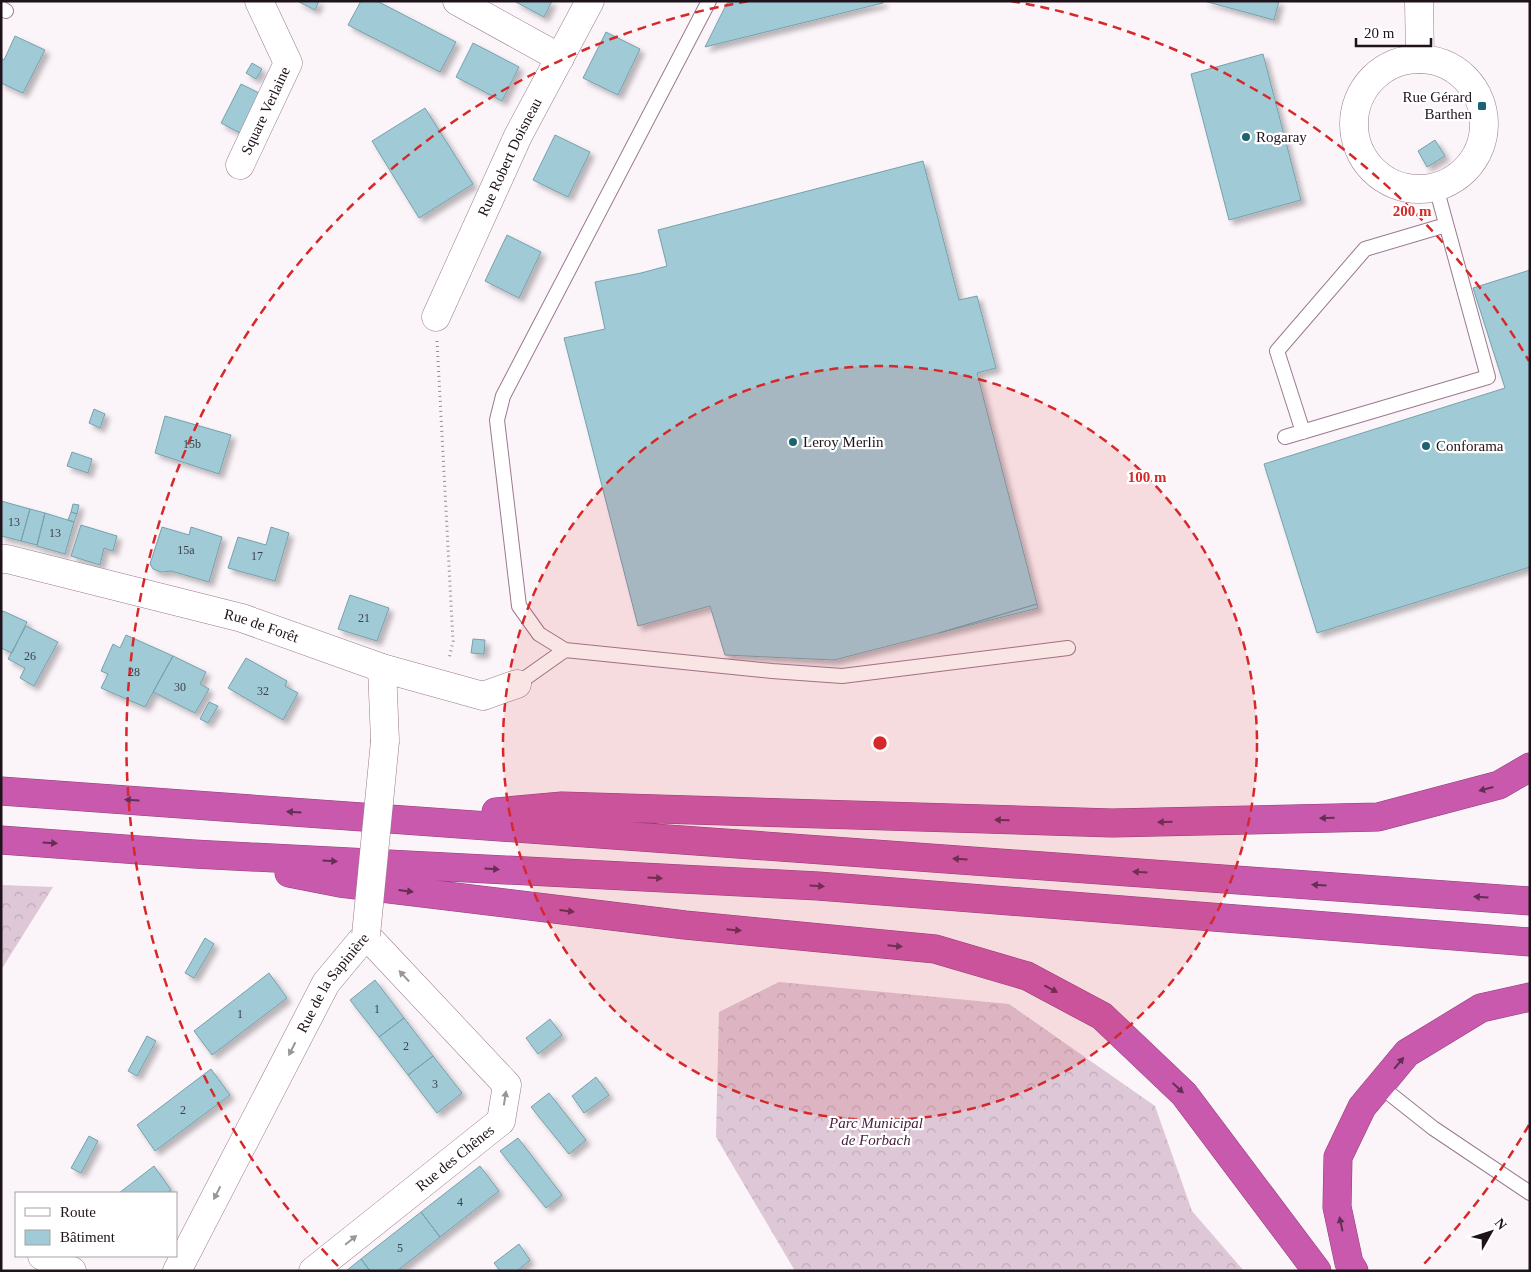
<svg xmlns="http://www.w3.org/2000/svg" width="1531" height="1272" viewBox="0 0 1531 1272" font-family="Georgia,serif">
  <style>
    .forest { fill: url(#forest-crowns) }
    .building { fill: #a0cbd6; stroke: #75a1ac; filter: url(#shadow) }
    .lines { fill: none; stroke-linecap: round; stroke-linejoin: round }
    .service-casing { stroke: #9a7a8f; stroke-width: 16 }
    .minor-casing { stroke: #9a7a8f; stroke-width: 29 }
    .motorway-casing { stroke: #8e4079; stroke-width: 29 }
    .path { stroke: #948b91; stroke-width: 3; stroke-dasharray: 1 4; stroke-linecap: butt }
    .service { stroke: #fff; stroke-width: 14 }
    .minor { stroke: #fff; stroke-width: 28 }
    .motorway { stroke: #c959ac; stroke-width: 28 }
    .minor-bridge-casing { stroke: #9a7a8f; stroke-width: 29; stroke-linecap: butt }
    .minor-bridge { stroke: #fff; stroke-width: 28 }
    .oneway { fill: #632f55 }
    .oneway2 { fill: #9a9598 }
    .ring { fill: none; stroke: #d62828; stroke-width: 2.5; stroke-dasharray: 9 6 }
    .poi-dot { fill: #1c6372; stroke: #fff; stroke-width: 2 }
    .labels { text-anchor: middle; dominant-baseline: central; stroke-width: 4.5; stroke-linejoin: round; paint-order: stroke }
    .number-label { font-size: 12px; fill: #3f414a }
    .poi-label { font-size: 15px; fill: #1f131b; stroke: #fff; text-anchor: start }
    .street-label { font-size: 15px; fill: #1f131b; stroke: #fff }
    .park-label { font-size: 15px; font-style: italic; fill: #4a203f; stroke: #fff }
    .centre { fill: #d62828; stroke: #fff; stroke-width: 2.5 }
    .ring-label { font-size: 15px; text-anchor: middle; font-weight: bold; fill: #d62828; stroke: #fff; stroke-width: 4.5; stroke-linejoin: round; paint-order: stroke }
  </style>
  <defs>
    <pattern id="forest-crowns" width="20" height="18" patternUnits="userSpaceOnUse" patternTransform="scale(1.25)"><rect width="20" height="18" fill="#dec8d7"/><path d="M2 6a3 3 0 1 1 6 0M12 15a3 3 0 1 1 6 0" fill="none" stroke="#beabb8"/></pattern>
    <filter id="shadow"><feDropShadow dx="4.5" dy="4.5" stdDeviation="2.5" flood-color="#0004"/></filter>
  </defs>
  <rect width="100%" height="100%" fill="#fbf4f9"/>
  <path class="forest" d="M1,885l52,2 -52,83z
    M779,982l230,22 146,102 37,105 52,60h-449l-79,-134 3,-125z"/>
  <path class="building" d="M297,1h22l-4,9z
    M361,1h16l79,41 -16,30 -92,-47z
    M514,1h38l-8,16z
    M734,1h149v2l-178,44 22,-44z
    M1204,1h75l-5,19z
    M606,32l34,17 -22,46 -35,-17z
    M15,36l30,14 -22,43 -22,-10v-25l3,2z
    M473,43l46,24 -17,34 -46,-24z
    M1263,54l38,146 -72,20 -38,-146z
    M252,63l10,6 -6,10 -10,-6z
    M241,84l18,9 -19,40 -19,-10z
    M425,108l48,76 -54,34 -47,-77z
    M555,135l35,17 -22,45 -35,-17z
    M1435,140l10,16 -18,11 -9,-16z
    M923,161l36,139 18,-4 19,72 -19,5 60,231 -98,29 -105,27 -109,-5 -15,-49 -72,20 -74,-288 41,-9 -10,-47 46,-9 26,-7 -9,-36z
    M507,235l34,17 -22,46 -34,-17z
    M1530,270v297l-213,66 -53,-169 241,-76 -32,-100z
    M94,409l11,5 -5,14 -11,-5z
    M165,416l66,19 -12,39 -64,-21z
    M72,452l20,7 -4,14 -21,-7z
    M1,501l29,8 -9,32 -20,-5z
    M73,504l6,1 -2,9 -6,-2z
    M30,509l15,4 -8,32 -16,-4z
    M71,512l6,2 -3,8 -6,-2z
    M45,513l29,9 -9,32 -28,-8z
    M81,525l36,11 -4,15 -9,-3 -4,17 -29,-9z
    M162,527l27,8 2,-8 31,10 -13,45 -38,-11 -10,1 -8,-3 -3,-5z
    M271,527l18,6 -14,48 -47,-13 10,-31 28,8z
    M350,595l39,13 -12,33 -39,-12z
    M1037,604l1,4 -99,25z
    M3,611l24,11 -15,31 -11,-5v-35z
    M26,626l32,16 -24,44 -14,-8 5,-10 -17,-9z
    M126,635l47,21 -28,51 -44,-19 7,-14 -7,-3 12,-27 7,4z
    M473,639l12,1 -1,14 -13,-1z
    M173,656l33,16 -6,12 9,5 -14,24 -42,-21z
    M246,658l41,23 -2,5 13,7 -15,27 -55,-32z
    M209,702l9,4 -10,17 -8,-4z
    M205,938l9,6 -20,34 -9,-5z
    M269,973l18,25 -75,57 -18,-24z
    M375,980l29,38 -25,19 -29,-37z
    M404,1018l29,38 -25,19 -29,-38z
    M550,1019l12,16 -24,19 -12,-16z
    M147,1036l9,5 -19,35 -9,-5z
    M433,1056l29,37 -25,20 -29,-38z
    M211,1069l19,26 -75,56 -18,-26z
    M596,1077l13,18 -25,18 -12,-17z
    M549,1093l37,47 -17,14 -38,-47z
    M89,1136l9,5 -17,32 -10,-5z
    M518,1138l44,57 -16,13 -46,-57z
    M154,1166l17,24 -4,3h-48z
    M480,1166l19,25 -59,46 -19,-25z
    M421,1212l19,25 -43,34h-27l-9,-12z
    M519,1244l11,16 -13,11h-17l-6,-8z
    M361,1259l9,12h-24z"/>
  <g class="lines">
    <g class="service-casing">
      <path id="service" d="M709,1l-206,395 -6,24 22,186 20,28 26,16 207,21 70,5 226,-28
        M1,8l5,3
        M1303,432l-26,-81 88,-102 81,-24
        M1285,437l203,-60 -52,-190
        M517,684l48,-34
        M1380,1086l53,42 97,65"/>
    </g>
    <g class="minor-casing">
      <g id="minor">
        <path d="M457,1l103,57"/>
        <path d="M1419,1l1,58"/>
        <circle cx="1419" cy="124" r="65"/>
        <path id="s1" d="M240,165l48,-102 -29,-62"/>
        <path id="s2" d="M436,317l82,-181 72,-135"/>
        <path id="s3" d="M1,559h6l235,59 140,50 101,28 34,-12"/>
        <path d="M382,668l3,73"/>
        <path d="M42,1256l30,15"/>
        <path id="s4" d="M177,1271l149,-288 40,-48 141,150 -6,36 -188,150"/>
      </g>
    </g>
    <g class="motorway-casing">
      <path id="motorway" d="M1,791l1529,110
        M496,812l66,-6 550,17 266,-6 121,-32 31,-18
        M1,840l193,14 624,32 712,56
        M289,873l51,10 345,42 250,24 92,27 75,40 82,78 133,177
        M1354,1271l-5,-8 -12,-56 1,-50 24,-50 45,-54 74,-45 49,-11"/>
    </g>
    <path class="path" d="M437,341l16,300 -4,18"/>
    <use href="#service" class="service"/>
    <use href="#minor" class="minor"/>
    <use href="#motorway" class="motorway"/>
    <g class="minor-bridge-casing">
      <path id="minor-bridge" d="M366,935l19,-194"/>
    </g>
    <use href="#minor-bridge" class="minor-bridge"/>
  </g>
  <defs><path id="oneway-solid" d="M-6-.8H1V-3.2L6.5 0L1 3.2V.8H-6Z" transform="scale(1.25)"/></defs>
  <g class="oneway">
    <use href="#oneway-solid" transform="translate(1486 789) rotate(165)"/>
    <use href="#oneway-solid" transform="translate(132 800) rotate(-176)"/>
    <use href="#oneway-solid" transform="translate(294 812) rotate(-176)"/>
    <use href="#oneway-solid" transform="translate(1327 818) rotate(179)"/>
    <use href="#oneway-solid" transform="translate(1002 820) rotate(-178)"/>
    <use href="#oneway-solid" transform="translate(1165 822) rotate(179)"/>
    <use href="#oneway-solid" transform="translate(50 843) rotate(4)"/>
    <use href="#oneway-solid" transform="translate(960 859) rotate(-176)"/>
    <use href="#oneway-solid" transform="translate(330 861) rotate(3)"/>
    <use href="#oneway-solid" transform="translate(492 869) rotate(3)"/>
    <use href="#oneway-solid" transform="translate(1140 872) rotate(-176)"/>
    <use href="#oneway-solid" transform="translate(655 878) rotate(3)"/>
    <use href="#oneway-solid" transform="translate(1319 885) rotate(-176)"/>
    <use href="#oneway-solid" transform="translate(817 886) rotate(4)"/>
    <use href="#oneway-solid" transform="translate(406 891) rotate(7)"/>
    <use href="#oneway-solid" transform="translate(1481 897) rotate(-176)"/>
    <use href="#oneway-solid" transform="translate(567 911) rotate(7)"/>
    <use href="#oneway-solid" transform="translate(734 930) rotate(6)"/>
    <use href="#oneway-solid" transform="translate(895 946) rotate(6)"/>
    <use href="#oneway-solid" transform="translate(1051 989) rotate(28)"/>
    <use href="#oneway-solid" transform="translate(1399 1063) rotate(-50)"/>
    <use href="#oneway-solid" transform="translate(1178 1088) rotate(43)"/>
    <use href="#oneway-solid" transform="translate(1341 1224) rotate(-102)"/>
  </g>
  <g class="oneway2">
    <use href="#oneway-solid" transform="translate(404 976) rotate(-133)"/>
    <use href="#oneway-solid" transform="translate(292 1049) rotate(117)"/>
    <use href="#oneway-solid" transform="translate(505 1098) rotate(-81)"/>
    <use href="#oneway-solid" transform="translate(217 1193) rotate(117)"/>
    <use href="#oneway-solid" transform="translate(351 1240) rotate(-39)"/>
  </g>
  <circle cx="880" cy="743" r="377" fill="#d62828" fill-opacity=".12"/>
  <g class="ring">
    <circle cx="880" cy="743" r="377"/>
    <path d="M1529 1125A753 753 0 0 1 1422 1266M338 1266A753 753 0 0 1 749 1M1011 1A753 753 0 0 1 1529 361"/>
  </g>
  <g class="poi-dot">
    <rect x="1477" y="101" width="10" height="10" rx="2.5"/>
    <circle cx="1246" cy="137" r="5"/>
    <circle cx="793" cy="442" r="5"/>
    <circle cx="1426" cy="446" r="5"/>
  </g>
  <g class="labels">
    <g class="number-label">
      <text x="192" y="444">15b</text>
      <text x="14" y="522">13</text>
      <text x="55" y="533">13</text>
      <text x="186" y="550">15a</text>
      <text x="257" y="556">17</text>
      <text x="364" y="618">21</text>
      <text x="30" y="656">26</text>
      <text x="134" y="672">28</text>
      <text x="180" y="687">30</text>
      <text x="263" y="691">32</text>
      <text x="377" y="1009">1</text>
      <text x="240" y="1014">1</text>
      <text x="406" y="1046">2</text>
      <text x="435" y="1084">3</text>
      <text x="183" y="1110">2</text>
      <text x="460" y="1202">4</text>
      <text x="400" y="1248">5</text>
    </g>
    <g class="poi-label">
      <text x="1472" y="97" text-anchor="end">Rue Gérard<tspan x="1472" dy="17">Barthen</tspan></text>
      <text x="1256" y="137">Rogaray</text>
      <text x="803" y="442">Leroy Merlin</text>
      <text x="1436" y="446">Conforama</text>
    </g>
    <g class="street-label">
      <text stroke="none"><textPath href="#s1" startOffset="60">Square Verlaine</textPath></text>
      <text stroke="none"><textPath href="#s2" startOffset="176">Rue Robert Doisneau</textPath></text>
      <text stroke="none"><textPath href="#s3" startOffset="269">Rue de Forêt</textPath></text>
      <text stroke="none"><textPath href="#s4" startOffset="328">Rue de la Sapinière</textPath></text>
      <text transform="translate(455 1158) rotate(-39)">Rue des Chênes</text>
    </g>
    <g class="park-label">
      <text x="876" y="1123">Parc Municipal<tspan x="876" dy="17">de Forbach</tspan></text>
    </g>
  </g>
  <circle cx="880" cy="743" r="8" class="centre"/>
  <g class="ring-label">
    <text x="1412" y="216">200 m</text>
    <text x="1147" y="482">100 m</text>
  </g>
  <rect width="1531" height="1272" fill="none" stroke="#1f131b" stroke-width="5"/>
  <rect x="15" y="1192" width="162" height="65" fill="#ffffff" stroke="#a5a1a4"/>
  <rect x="25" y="1208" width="25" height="8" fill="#ffffff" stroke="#a5a1a4"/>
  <text x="60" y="1217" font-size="15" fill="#1f131b">Route</text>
  <rect x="25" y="1230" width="25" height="15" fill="#a0cbd6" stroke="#a5a1a4"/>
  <text x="60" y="1242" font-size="15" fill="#1f131b">Bâtiment</text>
  <g transform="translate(1491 1232) rotate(51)" stroke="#ffffff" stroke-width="4" paint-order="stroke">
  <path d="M0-4L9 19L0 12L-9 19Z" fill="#1f131b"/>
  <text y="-8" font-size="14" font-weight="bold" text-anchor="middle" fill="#1f131b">N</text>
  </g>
  <path d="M1356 38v8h75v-8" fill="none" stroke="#1f131b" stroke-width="2.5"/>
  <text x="1364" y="38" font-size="15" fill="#1f131b" stroke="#ffffff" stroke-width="4" paint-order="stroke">20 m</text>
</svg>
